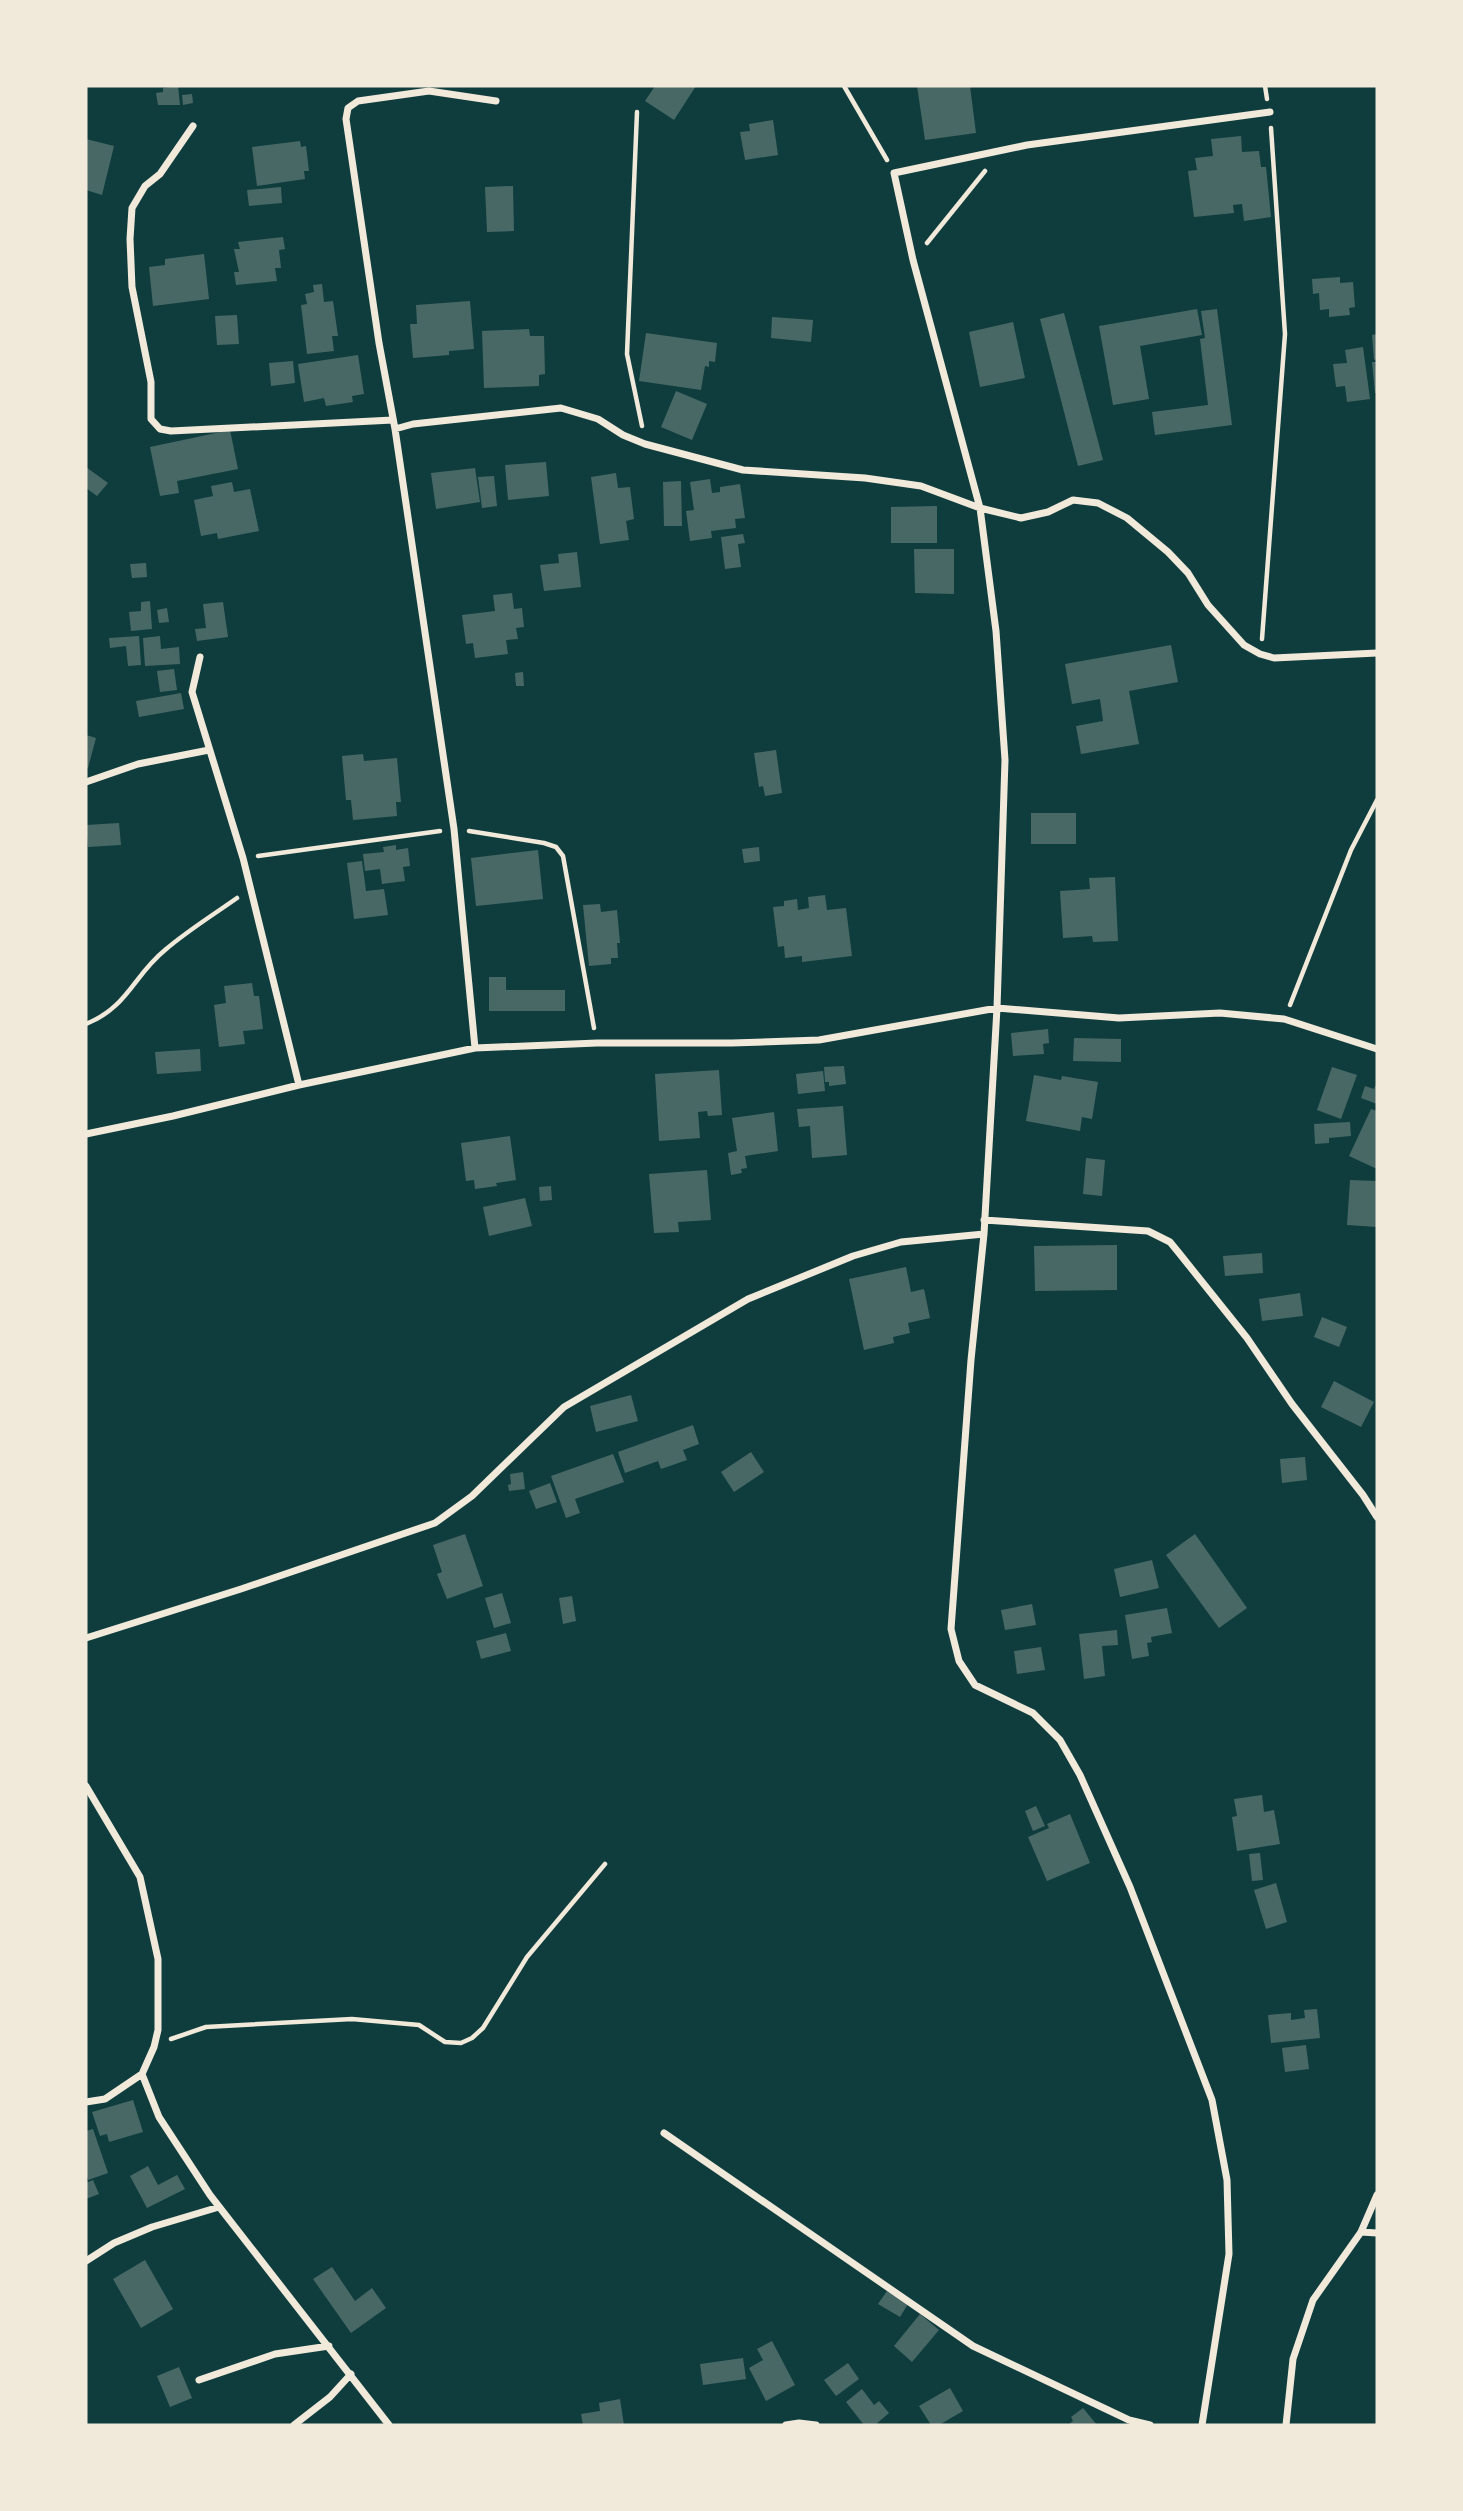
<svg xmlns="http://www.w3.org/2000/svg" width="1463" height="2511" viewBox="0 0 1463 2511" font-family="Poppins,sans-serif">
  <style>
    .building { fill: #486865 }
    .lines { fill: none; stroke-linecap: round; stroke-linejoin: round }
    .path { stroke: #f1e9da; stroke-width: 4.5 }
    .minor { stroke: #f1e9da; stroke-width: 7 }
  </style>
  <rect width="100%" height="100%" fill="#0f3d3e"/>
  <path class="building" d="M178,86l2,19h-22l-2,-12 7,-1v-4z
    M655,86h41l-22,34 -29,-19z
    M917,86h53l6,47 -51,7z
    M192,94l1,9 -10,2 -1,-10z
    M773,120l5,35 -33,5 -5,-28 10,-1 -1,-7z
    M1241,136l1,16 17,-1 2,16h5l5,50 -27,4 -2,-17 -9,1 1,8 -40,4 -6,-46 9,-1 -2,-12 18,-2 -2,-17z
    M86,139l28,7 -12,49 -16,-5z
    M300,141l1,6 5,-1 3,25h-5l1,8 -48,7 -5,-39z
    M513,186l1,45 -27,1 -2,-45z
    M281,187l1,16 -33,3 -2,-16z
    M283,237l2,12 -6,1 2,18h-6l2,13 -41,4 -2,-13h5l-5,-23h6l-2,-7z
    M204,254l5,45 -56,7 -4,-39 16,-2v-6z
    M1340,277v6l13,-1 2,25 -6,1 1,7 -21,2v-8l-9,1 -1,-17 -6,1 -1,-15z
    M322,284l2,18 9,-1 5,35h-6l2,15 -27,3 -6,-49 6,-1 -2,-10 9,-2 -1,-7z
    M470,301l4,48 -25,2v4l-36,3 -3,-34h7l-1,-19z
    M1197,309l5,26 -62,11 9,53 -36,6 -14,-79z
    M1217,309l15,116 -77,10 -3,-23 56,-7 -8,-66 5,-1 -4,-27z
    M1064,313l39,147 -25,6 -38,-147z
    M237,315l2,29 -22,1 -2,-29z
    M772,317l41,3 -2,22 -40,-4z
    M1013,322l12,56 -45,9 -11,-55z
    M529,329l1,7h14l1,38 -6,1v11l-55,2 -2,-57z
    M646,333l71,10 -2,19 -6,-1v6l-4,-1 -4,24 -62,-9z
    M1377,334v25l-3,1 -2,-25z
    M1363,347l7,52 -23,3 -2,-16 -9,1 -3,-23 14,-1 -2,-13z
    M358,355l6,39 -12,2 1,6 -27,4 -2,-8 -20,4 -6,-38z
    M293,361l2,22 -24,3 -2,-23z
    M1372,362h5v31h-2z
    M676,391l31,13 -15,36 -31,-13z
    M230,430l8,39 -61,12 2,12 -19,3 -10,-49z
    M546,462l3,34 -41,4 -3,-35z
    M86,467l22,16 -11,13 -11,-8z
    M475,468l5,34 -44,7 -5,-36z
    M616,473l2,15 12,-1 4,32 -8,2 3,19 -29,4 -9,-67z
    M494,476l3,30 -15,2 -4,-31z
    M710,479l2,14 8,-1v-5l20,-3 5,34 -10,1 1,9 -25,3 1,7 -22,3 -4,-30 8,-1 -4,-28z
    M681,481l1,45h-18l-1,-44z
    M232,482l2,10 16,-3 9,42 -41,8 -1,-6 -16,3 -7,-36 19,-4 -2,-10z
    M937,506v37h-46v-36z
    M743,534l2,9 -7,1 3,23 -16,2 -4,-32z
    M914,549h40v45l-39,-1z
    M577,552l4,35 -37,4 -4,-26 19,-2 -1,-9z
    M146,563l1,14 -15,1 -2,-14z
    M512,593l2,16 8,-1 2,19 -8,1 2,11 -12,1 2,14 -33,4 -2,-15 -7,1 -4,-29 33,-4 -2,-16z
    M150,601l2,28 -21,2 -2,-19 12,-1v-9z
    M223,602l5,35 -31,4 -2,-12 11,-1 -3,-24z
    M167,608l2,14 -10,1 -2,-13z
    M139,636l2,29 -13,1 -2,-20 -16,2 -1,-10z
    M160,636l1,13 18,-2 1,17 -35,2 -2,-28z
    M1171,645l7,37 -49,9 10,53 -58,10 -5,-28 27,-5 -3,-22 -28,5 -7,-40z
    M174,669l3,21 -17,2 -3,-21z
    M523,672l1,14h-8l-1,-13z
    M181,693l3,16 -45,8 -3,-16z
    M86,735l10,3 -8,30h-2z
    M776,750l6,43 -17,3 -2,-10 -4,1 -5,-34z
    M363,754l1,7 33,-3 4,44h-5l1,14 -44,4 -2,-20h-5l-4,-44z
    M1031,813h45v31h-45z
    M119,823l2,22 -33,2 -2,-22z
    M396,845v5l12,-2 2,18 -7,1 2,14 -23,3 -2,-15 -15,2 -2,-17 21,-2 -1,-5z
    M759,847l1,14 -16,2 -2,-14z
    M538,850l5,49 -67,7 -5,-48z
    M362,861l4,30 18,-2 4,26 -34,4 -7,-56z
    M1115,877l3,64 -25,1 -1,-6 -29,2 -3,-47 30,-2 -1,-11z
    M825,895l2,15 19,-2 6,48 -50,6v-6l-17,2 -1,-12 -6,1 -5,-40 11,-1v-5l13,-2 1,11 11,-2 -1,-11z
    M600,904l1,8 16,-2 3,33h-3l1,15h-7v6l-22,2 -6,-61z
    M489,977h17v13h59v21h-76z
    M252,983l2,13h5l4,33 -20,2 2,13 -26,3 -5,-42 12,-2 -2,-17z
    M1048,1029l1,14 -6,1 1,10 -31,2 -2,-23z
    M1074,1038l47,1v23l-48,-1z
    M200,1049l1,22 -44,3 -2,-22z
    M844,1066l2,18 -17,2v-4h-4l-1,-15z
    M1332,1067l25,8 -16,44 -24,-9z
    M719,1070l3,45 -14,1 -1,-5 -9,1 2,26 -41,3 -4,-67z
    M823,1071l2,20 -27,3 -2,-20z
    M1034,1075l27,5 1,-4 36,6 -6,37 -10,-2 -2,14 -54,-10z
    M1377,1082v22l-16,-6 4,-12 9,3z
    M843,1106l4,49 -35,3 -2,-32 -11,1 -2,-18z
    M1371,1109l6,2v58l-28,-13z
    M774,1112l4,39 -33,5 2,12 -6,1 1,4 -11,2 -3,-22 9,-2 -5,-33z
    M1350,1122l1,14 -22,2v5l-14,1 -1,-20z
    M510,1136l6,44 -20,3 1,3 -22,3 -1,-9 -8,1 -5,-38z
    M1086,1158l19,2 -3,36 -19,-2z
    M707,1170l4,50 -33,2 1,10 -25,1 -5,-59z
    M1350,1180l27,1v46l-30,-2z
    M551,1186l1,14 -12,1 -1,-14z
    M525,1198l7,28 -43,10 -6,-29z
    M1117,1245v45l-82,1 -1,-45z
    M1262,1253l1,20 -38,3 -2,-20z
    M906,1267l5,25 13,-3 6,29 -22,5 2,10 -17,4 1,6 -30,7 -15,-71z
    M1300,1293l3,23 -41,5 -3,-22z
    M1322,1317l25,10 -8,20 -25,-10z
    M1334,1381l40,21 -13,25 -40,-20z
    M631,1395l7,26 -42,11 -6,-26z
    M693,1425l6,19 -16,6 4,10 -26,9 -3,-8 -33,12 -7,-21z
    M751,1452l13,20 -30,20 -13,-20z
    M613,1454l11,28 -49,17 5,14 -14,5 -15,-42z
    M1305,1457l2,23 -25,3 -2,-24z
    M523,1472l2,17 -16,2 -1,-6 3,-1 -1,-10z
    M550,1483l7,19 -21,7 -7,-18z
    M465,1534l18,52 -36,13 -10,-25 5,-2 -9,-27z
    M1195,1534l52,74 -28,20 -53,-73z
    M1152,1560l7,28 -39,9 -6,-28z
    M502,1593l9,30 -17,5 -9,-30z
    M572,1596l4,25 -13,3 -4,-26z
    M1032,1604l4,21 -31,5 -4,-20z
    M1167,1608l5,25 -21,4 1,5 -5,1 2,13 -17,3 -7,-44z
    M1117,1630l1,15 -16,1 3,30 -21,3 -5,-45z
    M506,1633l5,18 -30,8 -5,-18z
    M1041,1647l4,23 -28,4 -3,-23z
    M1262,1795l2,17 10,-2 6,34 -43,7 -5,-34 5,-1 -3,-17z
    M1036,1806l9,20 -12,5 -8,-20z
    M1070,1814l20,49 -43,18 -19,-44 21,-9 -2,-4z
    M1260,1853l3,27 -11,1 -3,-27z
    M1276,1883l11,39 -21,7 -12,-39z
    M1317,2009l3,29 -49,5 -3,-28 23,-2v7l14,-2 -1,-8z
    M1306,2045l3,24 -24,3 -3,-24z
    M133,2100l10,32 -34,10 -2,-8 -7,2 -8,-24z
    M93,2129l15,44 -20,7 -2,-7v-42z
    M148,2166l10,19 19,-10 8,14 -38,19 -17,-32z
    M93,2180l6,14 -13,5v-16z
    M145,2260l28,49 -32,19 -28,-49z
    M332,2267l23,34 17,-13 14,20 -35,25 -38,-54z
    M887,2291l21,13 -8,13 -22,-13z
    M920,2314l19,16 -27,32 -18,-16z
    M772,2341l23,44 -29,16 -17,-33 14,-8 -6,-11z
    M743,2358l3,21 -43,6 -3,-21z
    M848,2363l11,16 -23,17 -12,-16z
    M179,2367l13,31 -22,9 -13,-31z
    M950,2388l13,23 -24,14h-8l-12,-19z
    M862,2389l12,16 5,-4 10,12 -14,12h-11l-18,-23z
    M620,2399l4,26h-41l-2,-11 19,-3 -1,-8z
    M1083,2408l14,17h-29l5,-4 -2,-4z"/>
  <g class="lines">
    <path class="path" d="M844,86l43,74
      M1265,86l2,13
      M637,112l-10,242 15,72
      M927,243l58,-72
      M1262,639l23,-305 -14,-206
      M469,831l75,12 12,4 7,9 31,172
      M258,856l182,-25
      M1290,1005l61,-155 26,-50
      M86,1024c42,-17 47,-48 79,-74 22,-19 48,-35 72,-52
      M171,2039l35,-12 146,-8 67,6 26,17 16,1 11,-5 11,-10 44,-71 78,-93"/>
    <path class="minor" d="M193,126l-33,48 -15,12 -13,22 -2,31 2,48 19,95v37l9,10 11,2 222,-11
      M395,429l18,-5 148,-16 37,11 25,16 22,9 98,26 122,8 56,8 59,22 41,10 27,-6 25,-12 25,3 29,15 41,34 20,21 20,32 36,40 16,9 14,4 103,-5
      M200,657l-8,35 51,166 56,227
      M86,782l52,-18 71,-14
      M475,1048l-21,-219 -59,-400 -16,-86 -33,-224 2,-11 10,-7 71,-10 67,10
      M86,1134l87,-18 126,-31 176,-37 122,-5h135l87,-3 178,-32 122,10 101,-5 64,6 93,30
      M984,1220l164,11 22,11 9,11 68,85 45,66 71,91 14,22
      M86,1638l155,-49 194,-66 37,-27 92,-89 184,-108 105,-43 48,-14 83,-8
      M86,1786l54,91 18,82v71l-4,17 -12,27 -37,25 -19,3
      M142,2074l17,43 51,78 179,230
      M664,2133l309,213 156,74 21,5
      M1361,2232l16,1
      M86,2261l28,-18 38,-16 67,-20
      M199,2380l76,-26 54,-8
      M294,2425l36,-28 21,-23
      M786,2425l13,-2 17,2
      M1202,2425l27,-171 -2,-74 -15,-80 -82,-213 -50,-112 -20,-35 -27,-27 -58,-28 -16,-24 -8,-32 20,-269 13,-126 13,-226 8,-248 -9,-129 -16,-123 -67,-248 -19,-87 133,-28 243,-33
      M1286,2425l7,-66 20,-59 48,-68 16,-37"/>
  </g>
  <rect width="1463" height="2511" fill="none" stroke="#f1e9da" stroke-width="175"/>
</svg>
